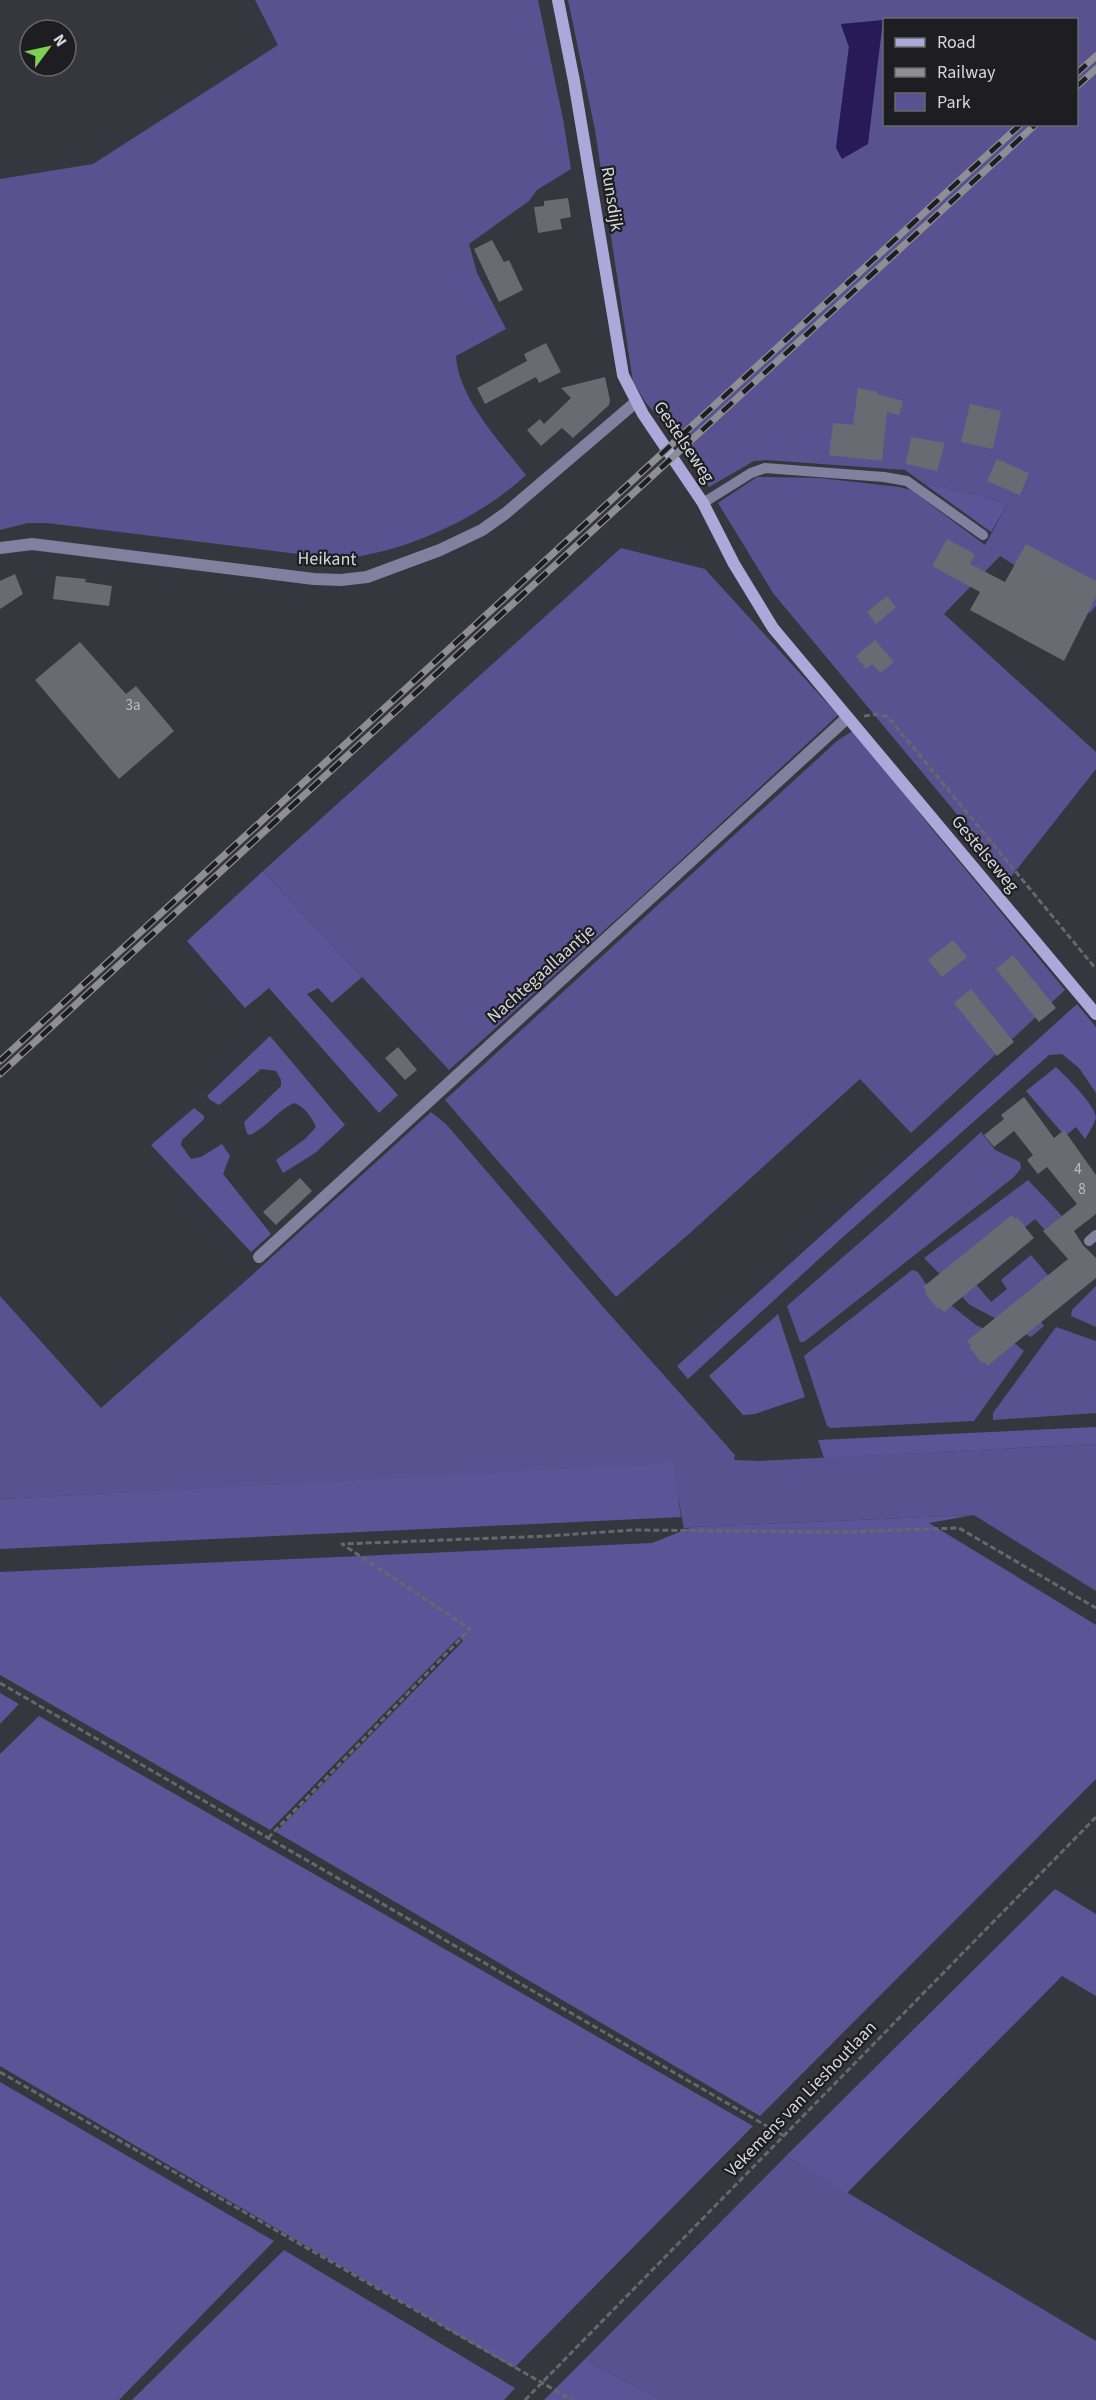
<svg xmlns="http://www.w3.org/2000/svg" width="1096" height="2400" viewBox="0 0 1096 2400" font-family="'Source Sans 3',sans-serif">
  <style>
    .green { fill: #595290; fill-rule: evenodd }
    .forest { fill: #5b5496 }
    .water { fill: #271a57 }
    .building { fill: #6a6a73 }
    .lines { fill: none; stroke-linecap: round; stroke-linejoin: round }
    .path { stroke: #67676e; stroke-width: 3; stroke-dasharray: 6 3; stroke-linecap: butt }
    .lane { stroke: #81809f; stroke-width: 10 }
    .street { stroke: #81809f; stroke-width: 12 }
    .secondary { stroke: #aba8da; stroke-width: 12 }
    .rail-casing { stroke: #8e8e94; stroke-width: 7 }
    .rail { stroke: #1e1e22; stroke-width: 4.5; stroke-dasharray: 14; stroke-linecap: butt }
    .labels { text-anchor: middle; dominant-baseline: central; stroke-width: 4.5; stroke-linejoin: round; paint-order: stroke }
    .number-label { font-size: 15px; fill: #bbbbc1 }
    .street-label { font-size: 18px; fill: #d6d6db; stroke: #1e1e22 }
  </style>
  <rect width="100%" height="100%" fill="#36363e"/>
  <path class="green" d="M255,0h283l25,119 8,50 -34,21 -8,11 -60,43 8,29 29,56 -50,27c2,42 45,87 70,119 -47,44 -124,79 -188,84l-291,-36h-19l-28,7v-351l93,-15 185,-119z
    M568,0h528v606l-6,7 -90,-57 -56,58 152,138v17l-86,109 -237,-285 -55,-90 39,-26 63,1 79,9 12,3 74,55 22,-40 -26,-10 -58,-12 -18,-13 -139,-10 -12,1 -45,26 -31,-48 -32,-36 -13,-21 -38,-252zM884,20h192v104h-192zM882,21l-46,127 13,-101 -8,-22z
    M621,548l84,21 133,146 -199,184 -190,171 -186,-199z
    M854,730l78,99 133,161 -154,143 -51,-54 -170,154 -74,64 -171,-197 392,-359z
    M431,1112l15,12 158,184 131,147 -1,5 25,1 337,-17v147l-122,-76 -282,12 -8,2 -12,-65 -672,35v-203l101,112 150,-132z
    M981,1132l14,18 25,12 1,6 -7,9 -210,165h-4l-13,-36 103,-90z
    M1028,1180l34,36 -17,14 -10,-11 -67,56 23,27 16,-13 -6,-9 30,-25 25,30 -31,15 19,26 -13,11 -61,-32 -46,-47z
    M912,1270l6,2 10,15 48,38 41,20 7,6 -50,70 -143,7 -4,-2 -23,-70z
    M1096,1286v41l-25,-11 1,-6z
    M1056,1327l40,14v72l-103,7v-7z
    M786,2156l310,185v59h-436l-75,-41z"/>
  <path class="forest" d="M923,483l58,12 26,10 -16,27z
    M263,871l99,106 -30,26 -14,-15 -11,6 91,101 -19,18 -110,-125 -24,20 -58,-67z
    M1077,1004l19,23v66l-17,-25 -17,-14 -13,1 -206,182 -155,142 -11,-13z
    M270,1036l75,89 -30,28 -32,20 -7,-13 29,-21 11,-12c-5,-11 -11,-20 -22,-24 -17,8 -27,24 -44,32l-3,-1 -3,-12 37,-36v-6l-5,-9 -15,-2 -42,36 -9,-5 -3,-4z
    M1056,1067c8,8 40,38 40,51 -2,7 -7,14 -11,21l-9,-12 -11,9 -39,-45z
    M194,1108l10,8v3l-22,21 -1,5 10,14 10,-2 21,-13 8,12 -7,18 48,60 -20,18 -100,-107z
    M778,1314l27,83 -50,17 -12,1 -34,-39z
    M1096,1427v17l-272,14 -6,-18z
    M673,1463l8,54 -681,32v-50z
    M974,1515l-45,8 167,102v154l-336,337 -484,-284 187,-191 -4,-4 -189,193 -270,-155v-103l652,-29 40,-16z
    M0,1693l19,11 -19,20z
    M39,1716l714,410 -239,242 -514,-302v-312z
    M1055,1889l41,25v82l-34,-20 -215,217 -61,-37z
    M0,2082l274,159 -155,159h-119z
    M284,2250l231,138 -11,12h-372z
    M585,2359l75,41h-116z"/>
  <path class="water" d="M883,20l-15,124 -26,15 -6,-11 13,-101 -8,-23z"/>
  <path class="building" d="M568,198l3,19 -11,2 2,10 -24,4 -4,-26 10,-1v-5z
    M492,240l12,22 5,-2 14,30 -24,12 -25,-53z
    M546,343l15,29 -22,11 -3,-6 -51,27 -8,-16 50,-27 -3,-7z
    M605,377l5,23 -1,5 -36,33 -11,-10 -21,18 -14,-16 13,-11 4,5 27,-26 -10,-10z
    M858,388l20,4 -1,2 26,7 -4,14 -12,-3 -5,49 -53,-6 4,-32 20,2z
    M970,404l31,7 -8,38 -32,-7z
    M911,437l34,6 -8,28 -31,-7z
    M997,459l32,14 -9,22 -33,-14z
    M947,539l28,15 -5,10 35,18 21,-38 70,37v16l-32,64 -94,-51 10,-18 -48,-26z
    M15,574l8,20 -23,15v-28z
    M56,576l30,3 -1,3 27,4 -3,20 -56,-7z
    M887,596l9,11 -20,17 -9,-12z
    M875,640l19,22 -14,11 -8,-9 -6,5 -10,-13z
    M80,642l46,52 10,-8 38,45 -55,48 -84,-99z
    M953,940l14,17 -25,20 -14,-17z
    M1013,955l43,53 -17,14 -43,-53z
    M971,989l43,53 -17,14 -43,-53z
    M398,1047l19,23 -12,10 -20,-22z
    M1024,1097l30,41 10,-8 32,45v39l-22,17 9,14 13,13v20l-109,88 -3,-4 -2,1 -13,-16 2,-2 -4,-4 101,-82 -25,-28 34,-27 -30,-37 -9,7 -11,-14 6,-5 -19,-24 -20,16 -10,-12 20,-16 -3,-4z
    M300,1178l12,13 -36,34 -13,-13z
    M1012,1215l3,4 2,-2 17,21 -90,74 -4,-4 -2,1 -13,-16 1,-2 -3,-4z"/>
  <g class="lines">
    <path class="path" d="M864,716l14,-2 10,3 208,252
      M0,1683l784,453
      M268,1838l202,-209 -128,-85 206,-8 85,-6 211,2 115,-4 137,80
      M0,2072l572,328
      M525,2400l571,-583"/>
    <path class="lane" d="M703,503l48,-30 14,-5 119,9 23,4 76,54
      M1089,1241l7,-6"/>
    <path class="street" d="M0,548l32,-4 282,35 27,1 26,-3 73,-27 42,-20 24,-17 130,-111
      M259,1257l588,-539"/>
    <path class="secondary" d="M558,0l16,81 49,294 20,39 60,89 31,61 39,64 323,386"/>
    <g class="rail-casing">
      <path id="rail" d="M1076,74l20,-18
        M1076,87l20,-18
        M0,1061l1021,-937
        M0,1074l1036,-950"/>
    </g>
    <use href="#rail" class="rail"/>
  </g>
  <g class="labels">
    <g class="number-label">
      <text x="133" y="705">3a</text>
      <text x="1078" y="1169">4</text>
      <text x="1082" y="1189">8</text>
    </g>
    <g class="street-label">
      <text transform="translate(612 199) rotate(81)">Runsdijk</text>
      <text transform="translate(684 442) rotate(56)">Gestelseweg</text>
      <text transform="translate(327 559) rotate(1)">Heikant</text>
      <text transform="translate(985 854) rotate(50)">Gestelseweg</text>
      <text transform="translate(541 974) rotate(-42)">Nachtegaallaantje</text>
      <text transform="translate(801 2099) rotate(-46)">Vekemens van Lieshoutlaan</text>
    </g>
  </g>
  <rect x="883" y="18" width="195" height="108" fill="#1e1e22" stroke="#68686c" stroke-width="1.5"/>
  <rect x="895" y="38" width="30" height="9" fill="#aba8da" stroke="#68686c" stroke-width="1.5"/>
  <text x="937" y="48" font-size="18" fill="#d6d6db">Road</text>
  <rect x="895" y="68" width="30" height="9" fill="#8e8e94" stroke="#68686c" stroke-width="1.5"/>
  <text x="937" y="78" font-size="18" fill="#d6d6db">Railway</text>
  <rect x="895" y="93" width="30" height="18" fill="#595290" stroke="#68686c" stroke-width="1.5"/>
  <text x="937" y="108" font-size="18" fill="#d6d6db">Park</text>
  <g transform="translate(48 48) rotate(57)"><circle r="28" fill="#1e1e22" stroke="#68686c" stroke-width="1.5"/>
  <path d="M0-4.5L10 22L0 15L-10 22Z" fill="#7cd155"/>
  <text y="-9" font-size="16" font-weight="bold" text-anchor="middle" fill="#d6d6db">N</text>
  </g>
</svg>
